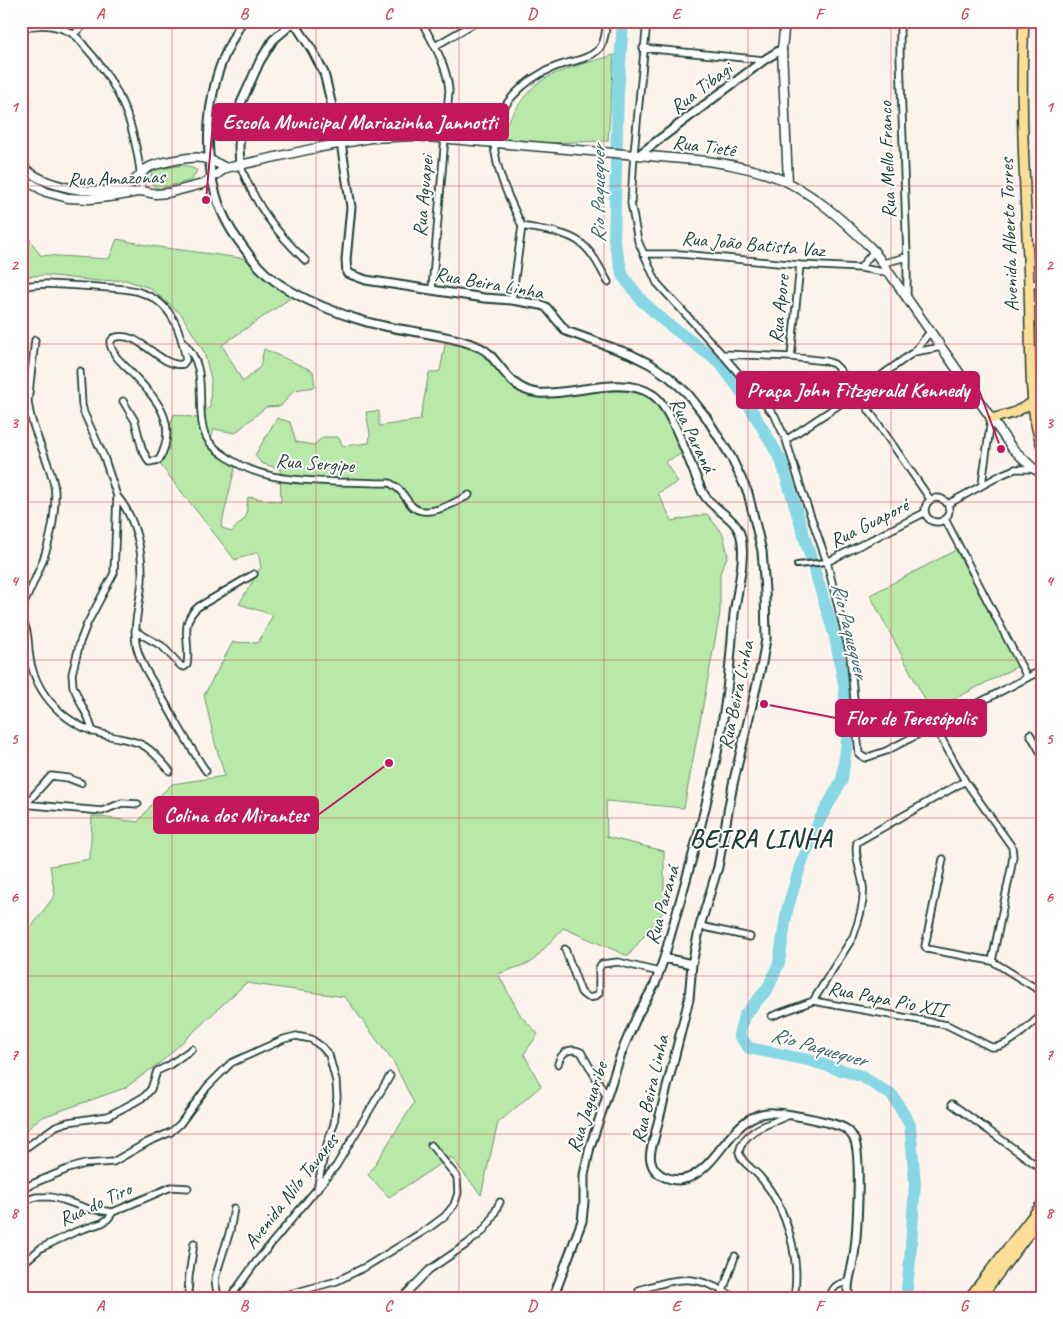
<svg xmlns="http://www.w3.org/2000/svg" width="1063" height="1319" viewBox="0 0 1063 1319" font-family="Caveat,sans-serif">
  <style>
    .green { fill: #b8e9a9; stroke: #6c936e }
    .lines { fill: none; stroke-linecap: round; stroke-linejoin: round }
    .river { stroke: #88d7e4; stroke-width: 12 }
    .pedestrian-casing { stroke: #1f3d34; stroke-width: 8 }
    .minor-casing { stroke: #1f3d34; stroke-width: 9 }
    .tertiary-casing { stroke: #1f3d34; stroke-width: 11 }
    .secondary-casing { stroke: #1f3d34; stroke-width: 11 }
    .primary-casing { stroke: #1f3d34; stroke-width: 12 }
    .pedestrian { stroke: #fff; stroke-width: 4 }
    .minor { stroke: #fff; stroke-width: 5.5 }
    .tertiary { stroke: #fff; stroke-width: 7 }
    .secondary { stroke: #fff; stroke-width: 8 }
    .primary { stroke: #fdde96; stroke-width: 9 }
    .grid { fill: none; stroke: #d1495b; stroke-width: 1; stroke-opacity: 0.55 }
    .labels { text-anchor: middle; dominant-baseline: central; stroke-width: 4; stroke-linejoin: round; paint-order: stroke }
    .street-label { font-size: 20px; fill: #1f3d34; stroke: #fff }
    .water-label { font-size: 21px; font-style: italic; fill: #396460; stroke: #fff }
    .district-label { font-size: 25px; font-weight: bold; letter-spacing: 1px; fill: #1f3d34; stroke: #fff }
    .leader { fill: none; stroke: #c2185b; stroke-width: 2 }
    .callout-dot { fill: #c2185b; stroke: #fff; stroke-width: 2 }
    .callout { fill: #c2185b; stroke: #c2185b; stroke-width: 2 }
    .callout-label { font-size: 21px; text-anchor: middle; font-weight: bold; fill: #fff }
    .neatline { fill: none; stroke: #d1495b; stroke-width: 2 }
    .grid-label { font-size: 16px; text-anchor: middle; font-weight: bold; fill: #d1495b }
  </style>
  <rect width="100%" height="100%" fill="#fcf4ec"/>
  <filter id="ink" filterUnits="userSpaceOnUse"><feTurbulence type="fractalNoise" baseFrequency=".02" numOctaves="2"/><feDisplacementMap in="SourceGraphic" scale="10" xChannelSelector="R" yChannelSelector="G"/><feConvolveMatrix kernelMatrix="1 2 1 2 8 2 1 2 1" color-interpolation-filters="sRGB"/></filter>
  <g filter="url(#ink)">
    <path class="green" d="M614,55l-6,86 -95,3 -19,-2c12,-16 29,-48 44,-59 22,-15 51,-20 76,-28z
      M184,165l13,5 -5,10 -34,9 -7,-6 -1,-6 3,-7z
      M21,226l19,29 69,4 8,-20 34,7 98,13 46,36 -73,50 21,37 17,-15 4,-18 49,22 2,16 -21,3 -13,16 -15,1 -31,26 -21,-4 -3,10 7,8 19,12 -16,68 10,5 15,-15 2,-20 33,5 -1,-33 -19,-6 -6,-8 22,-37 13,4 6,20 18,3 9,-8h15l5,9 26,-3 1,-9 -4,-22 13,-1v15l41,-6 9,-47 11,-2 6,-31 31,8 13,9 32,27 16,7h89l17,1 13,10 26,51 -18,9 13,20 -20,11 14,28 35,-7 16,20 5,21 -8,18v40l-36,195 -78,-7 1,36 57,14v60l-36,45 -65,-28 -31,34 -34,12 23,42 17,18 -14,20 17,32 -43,37 -17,72 -30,-38 -62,40 -21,-22 46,-72 -20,-40 -49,-66 -99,-14 -85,79 -36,26 -85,30 -19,17v-194l34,-46 -5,-29 40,-7 2,-43 46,6 17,-22 17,-16 53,-8 -10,-33 -11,-48 29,-53 25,1 15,-28 -34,-11 22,-37 -3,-15 -23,8 -76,-97 15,-49 23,4 13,-11 1,-28 -7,-27 -23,-38 -31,-26 -25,-8 -27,1 -54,-6 -22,2z
      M956,550l62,116 -87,45 -61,-116z"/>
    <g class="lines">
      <path class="river" d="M623,21l-5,72 -4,148 9,35 19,25 22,20 56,42 20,27 41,70 54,177 9,47 4,48 -6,48 -23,41 -18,43 -14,46 -8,53 -11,25 -24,28 -5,19 10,13 59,12 53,16 32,20 17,29 5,58 -5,77 -4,38"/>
      <g class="pedestrian-casing">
        <path id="pedestrian" d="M797,565l30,-3"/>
      </g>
      <g class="minor-casing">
        <path id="minor" d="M421,21c12,22 26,44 28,69l-17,199
          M647,21l-13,132 -3,50 7,38 19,42 65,71 53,62 11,24 18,57 23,65 23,93 9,99 6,4 21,-7 156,-81
          M900,21v35l7,201v40
          M1030,21l12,3
          M21,29c17,-6 36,-5 52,5 5,3 9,9 13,14 23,25 40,57 48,90 4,17 7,35 8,53
          M74,34l14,-13
          M435,46l43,-25
          M643,48l121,12
          M240,165c16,41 35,66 66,96
          M522,226c-12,-26 -26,-53 -28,-83 -2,-35 32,-65 61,-76 14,-6 31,-6 43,-17 7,-7 8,-19 8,-29
          M522,226c18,4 41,5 56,15 14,9 22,27 30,41
          M643,254h37l120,11 60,3 30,5
          M883,263l24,-6
          M860,268l14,-17
          M1029,284h13
          M21,287l11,-2 15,-1c21,1 43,2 65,4 10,1 21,1 30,5 30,10 39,38 44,67l-3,4c-23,5 -44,-36 -70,-26l-3,5c2,11 10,18 17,25 26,28 54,52 32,92l-10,2 -7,-13 -7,-28 -12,-20
          M512,300l10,-74
          M183,342c26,26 13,55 20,86 3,13 11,20 21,27 33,25 72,25 113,27 17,0 35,1 53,1 13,8 12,11 21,22 14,16 45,-3 58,-10
          M914,352l28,-5
          M722,354l69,3 35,4 8,3 5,5 18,24 73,106
          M791,357l9,-92
          M80,371l2,34 2,8 20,44 13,39 -3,77 -27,51 -7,18 -8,32 1,12 10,22 5,9 5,15
          M786,440l71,-47 57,-41 16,-20
          M982,484l9,-65
          M117,496c18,21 26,55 25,83 -1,21 -9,43 -6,65 4,20 17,37 27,55 14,24 27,49 43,72
          M925 510a12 12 0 1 1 24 0a12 12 0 1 1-24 0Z
          M948,504l55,-30 12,-5h19
          M945,519l82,158
          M827,562l97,-49
          M21,610c15,-33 30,-61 33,-98 1,-9 2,-18 0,-27 -6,-29 -23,-54 -26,-84l7,-61
          M21,618c7,10 7,21 8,33 2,23 11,41 27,57 14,14 31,23 50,27 13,4 28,4 40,12 9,6 17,16 24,24
          M135,631l27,15 19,20 3,1 3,-2c4,-23 -9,-41 11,-58l56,-33
          M934,725l31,56 47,66 1,9 -2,13 -19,92
          M1030,734l12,21
          M21,804l81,7 20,-8 16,1
          M26,804l25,-28 17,2 13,5
          M943,859l-18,87 2,3 65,12 50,31
          M700,926l50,11
          M565,949l16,43c5,6 12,8 18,1v-25l3,-4 16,-2 41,10
          M813,1001l40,-64c6,-16 12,-35 10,-51 -2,-15 -9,-29 -6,-44l108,-61
          M772,1016l41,-15 134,24 44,22c17,2 37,-21 51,-32
          M558,1064c3,-12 12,-17 23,-12l26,45
          M952,1104l90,65
          M790,1115c-18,8 -46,14 -51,37 2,11 15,17 22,26 26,31 40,80 33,120
          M21,1151l35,-25 12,-4 40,-6 25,-13 12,-7 6,-7 6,-18 11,-5 24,-17
          M21,1191l11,-7 36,-15 17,-5 28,-2 35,-20 23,-10 9,-8 27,-37 24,-24 53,-24 12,-3 15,3 11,8 7,8 7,26 1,16 -3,27 -9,26 -8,40
          M21,1202l15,-5h15l12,3 26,9 24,3
          M639,1290c42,-13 57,-17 96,8
          M723,1291l12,-35
          M23,1298l1,-20 -3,-13 20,-17 36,-17 25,-8 6,-4 5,-7 58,-25 17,1
          M188,1298l1,-22 5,-33
          M218,1298l-3,-17 1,-6 14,-44 4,-23
          M230,1298l26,-36 80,-96 54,-90
          M258,1298l28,-3 51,-14 30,-15 62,-38 16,-12 9,-11 4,-12 -1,-16 -26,-32
          M402,1298l27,-28 38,-26 15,-12 8,-10 10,-20
          M829,1298c4,-11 7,-14 19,-16"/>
      </g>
      <g class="tertiary-casing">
        <path id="tertiary" d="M242,21c-10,19 -21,39 -26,59 -12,46 -11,104 13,146 4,8 10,15 15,22 9,12 18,24 31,33 24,17 54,29 82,38 35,12 73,12 108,23 9,3 17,5 23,11 16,16 24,37 50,40 33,3 85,-19 115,2 19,12 39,76 50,98 9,17 33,23 38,44 5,21 -4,55 -7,77 -3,35 -5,70 -11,104 -12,81 -37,161 -59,240
          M294,22l18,28 12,23 17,70 10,64 -5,53 1,13 19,7 118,18 28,2 29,5 5,2 20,24 64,23 20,10 19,13 18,16 19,24 25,40 17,36 14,58 3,40 1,48 -4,24 -29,121 -15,83 -18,59 -8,38 -3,35 -35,140c-2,6 -5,16 -3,22 3,16 24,22 37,17 29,-12 39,-49 67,-62 5,-2 12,-4 18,-3 13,0 59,9 71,15 4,2 8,7 10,11 8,16 3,102 -1,122 -2,13 -7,23 -4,37
          M640,154l124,-94 18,-11
          M240,165l-1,-17 2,-45 19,-42 13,-21 22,-19
          M553,1298l29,-77 2,-19v-27l6,-28 32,-96 16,-37 17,-30 9,-26 28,6"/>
      </g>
      <g class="secondary-casing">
        <path id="secondary" d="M785,21l-3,28 6,133
          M21,165c23,23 75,32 105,21 9,-4 13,-11 20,-17 8,-6 45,-13 56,-11 8,1 17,6 24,10
          M21,178l25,14 22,6 22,1 27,-3 25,-5 14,3 12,-1 35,-9 23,-16 90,-20 55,-10 44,-2 292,25c24,3 61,11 82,22 33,17 59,42 85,68l138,197 22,21 8,4"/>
      </g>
      <g class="primary-casing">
        <path id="primary" d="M1024,21c-5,88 2,175 5,263 1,29 1,58 2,87 1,26 2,50 11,75
          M991,419l22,-6 19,-10
          M969,1298l73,-94
          M980,1298l62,-82"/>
      </g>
      <use href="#pedestrian" class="pedestrian"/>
      <use href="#minor" class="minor"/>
      <use href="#tertiary" class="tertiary"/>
      <use href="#secondary" class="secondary"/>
      <use href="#primary" class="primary"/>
    </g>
  </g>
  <path class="grid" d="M172,21v1277M316,21v1277M459,21v1277M604,21v1277M748,21v1277M891,21v1277M21,186h1021M21,344h1021M21,502h1021M21,660h1021M21,818h1021M21,976h1021M21,1134h1021"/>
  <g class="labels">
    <g class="street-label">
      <text transform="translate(701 88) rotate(-37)">Rua Tibagi</text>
      <text transform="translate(704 146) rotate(8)">Rua Tietê</text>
      <text transform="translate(887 160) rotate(-92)">Rua Mello Franco</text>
      <text transform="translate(116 178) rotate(-2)">Rua Amazonas</text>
      <text transform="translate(423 196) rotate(-85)">Rua Aguapei</text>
      <text transform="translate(1009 235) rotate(-92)">Avenida Alberto Torres</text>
      <text transform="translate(753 244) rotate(5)">Rua João Batista Vaz</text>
      <text transform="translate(489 283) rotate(10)">Rua Beira Linha</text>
      <text transform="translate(779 309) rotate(-84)">Rua Apore</text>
      <text transform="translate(693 435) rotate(64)">Rua Paraná</text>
      <text transform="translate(315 463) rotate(4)">Rua Sergipe</text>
      <text transform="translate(869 523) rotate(-27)">Rua Guaporé</text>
      <text transform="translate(736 695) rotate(-78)">Rua Beira Linha</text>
      <text transform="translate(662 905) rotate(-74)">Rua Paraná</text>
      <text transform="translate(887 999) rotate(11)">Rua Papa Pio XII</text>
      <text transform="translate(650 1089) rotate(-77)">Rua Beira Linha</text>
      <text transform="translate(587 1107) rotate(-72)">Rua Jaguaribe</text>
      <text transform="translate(291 1191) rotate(-52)">Avenida Nilo Tavares</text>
      <text transform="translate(95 1204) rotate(-25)">Rua do Tiro</text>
    </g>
    <g class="water-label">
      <text transform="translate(598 194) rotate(-90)">Rio Paquequer</text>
      <text transform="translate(850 630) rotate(76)">Rio Paquequer</text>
      <text transform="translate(819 1047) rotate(16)">Rio Paquequer</text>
    </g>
    <g class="district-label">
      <text x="761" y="839">BEIRA LINHA</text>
    </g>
  </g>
  <path class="leader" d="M206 200L213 122M1001 449L979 390M764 704L836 718M389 763L318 815"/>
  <g class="callout-dot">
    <circle cx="206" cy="200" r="5"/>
    <circle cx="1001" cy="449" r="5"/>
    <circle cx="764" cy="704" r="5"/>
    <circle cx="389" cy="763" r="5"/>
  </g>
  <g class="callout">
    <rect x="213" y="104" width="295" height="36" rx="5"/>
    <rect x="737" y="372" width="242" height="36" rx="5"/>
    <rect x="836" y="700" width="150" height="36" rx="5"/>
    <rect x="154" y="797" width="164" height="36" rx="5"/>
  </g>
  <g class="callout-label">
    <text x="360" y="129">Escola Municipal Mariazinha Jannotti</text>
    <text x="858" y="397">Praça John Fitzgerald Kennedy</text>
    <text x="911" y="725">Flor de Teresópolis</text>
    <text x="236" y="822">Colina dos Mirantes</text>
  </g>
  <rect width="1063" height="1319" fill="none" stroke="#fff" stroke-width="55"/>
  <rect x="28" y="28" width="1008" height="1264" class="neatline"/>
  <g class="grid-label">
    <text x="100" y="19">A</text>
    <text x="244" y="19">B</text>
    <text x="388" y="19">C</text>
    <text x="532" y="19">D</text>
    <text x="676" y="19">E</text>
    <text x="819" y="19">F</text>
    <text x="964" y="19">G</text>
    <text x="14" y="112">1</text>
    <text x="1049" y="112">1</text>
    <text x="14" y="270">2</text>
    <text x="1049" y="270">2</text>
    <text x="14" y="428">3</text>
    <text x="1049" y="428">3</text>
    <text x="14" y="586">4</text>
    <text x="1049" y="586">4</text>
    <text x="14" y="744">5</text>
    <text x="1049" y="744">5</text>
    <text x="14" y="902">6</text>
    <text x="1049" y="902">6</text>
    <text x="14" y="1060">7</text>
    <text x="1049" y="1060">7</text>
    <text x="14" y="1218">8</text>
    <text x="1049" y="1218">8</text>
    <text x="100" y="1311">A</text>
    <text x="244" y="1311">B</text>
    <text x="388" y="1311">C</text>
    <text x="532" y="1311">D</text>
    <text x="676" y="1311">E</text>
    <text x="819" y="1311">F</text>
    <text x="964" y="1311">G</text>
  </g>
</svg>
